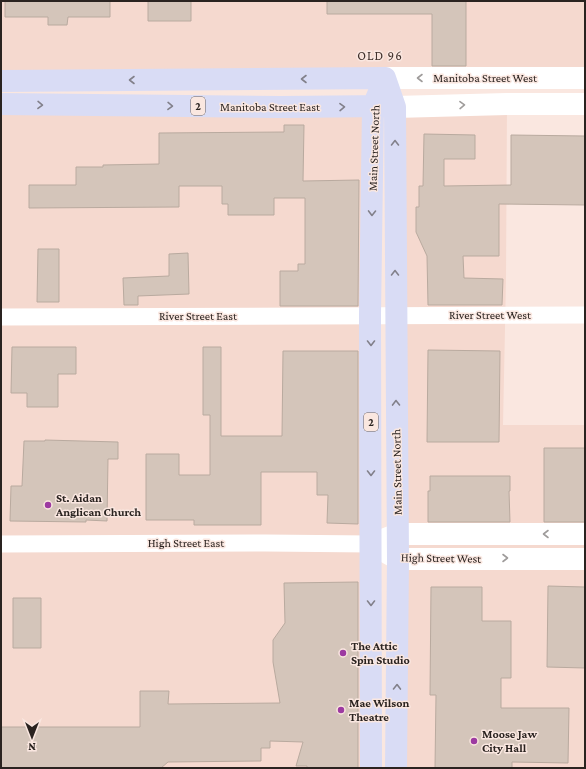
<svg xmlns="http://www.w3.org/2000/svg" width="586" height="769" viewBox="0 0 586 769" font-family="'Crimson Pro',serif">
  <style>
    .built { fill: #f5d9cf }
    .building { fill: #d4c5ba; stroke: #b9aa9f }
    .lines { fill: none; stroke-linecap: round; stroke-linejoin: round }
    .street { stroke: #fff; stroke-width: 17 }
    .secondary { stroke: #fff; stroke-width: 22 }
    .primary { stroke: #d9dcf5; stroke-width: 22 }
    .oneway { stroke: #9f9c9b }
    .oneway2 { stroke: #82808a }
    .poi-dot { fill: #9c3aa1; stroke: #fae7e0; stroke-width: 1.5 }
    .labels { text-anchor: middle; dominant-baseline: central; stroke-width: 3; stroke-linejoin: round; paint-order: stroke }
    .shield { fill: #fae7e0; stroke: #685e5a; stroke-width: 1 }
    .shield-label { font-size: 11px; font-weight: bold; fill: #2a2320 }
    .street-label { font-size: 12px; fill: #2a2320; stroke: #fae7e0 }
    .poi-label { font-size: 12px; font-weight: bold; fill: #2a2320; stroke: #fae7e0; text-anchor: start }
    .neighbourhood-label { font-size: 13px; letter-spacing: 1px; fill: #40312c; stroke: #fae7e0 }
  </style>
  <rect width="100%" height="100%" fill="#fae7e0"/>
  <path class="built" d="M1,1h584v77l-584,3z
    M1,104l372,2 -2,662h-370z
    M507,104l-1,175 -3,146h82v343h-189l-1,-661z"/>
  <path class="building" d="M5,1h105v16h-42l-1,8h-19v-8h-43z
    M148,1h43v20h-43z
    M327,1h139v65h-34v-52h-105z
    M284,125h20l-1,56 56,-1 -1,126h-78v-35h18v-7h7v-66h-31v17h-46v-11h-6v-18h-43v21l-150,1v-23h47v-18h27v-2l56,-1v-31l125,-1z
    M424,134l51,1v24h-31v27l67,-1v-50l74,1v69l-86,-1v52h-36l1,22 39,1 -1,26h-74l-1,-49 -11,-24v-25h3v-21h4z
    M38,249h21v53h-22z
    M188,253l1,41 -51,2v9h-14l-1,-27 46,-2v-22z
    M12,347h64v27h-18v33h-31v-14h-16z
    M203,347h18v89h61l1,-85h75v173l-31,-1 1,-28h-11v-23h-56v53h-67v-5h-48v-66h33v21h31v-60h-7z
    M428,350l72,1 -1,91h-72z
    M45,440l73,2v17h-10l-1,62 -21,-1v2l-76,-1 1,-35h11l2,-45h21z
    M544,448h41v74h-41z
    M430,476h80v15h-1l1,31h-82v-31h2z
    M358,582v186h-51v-2h-11l7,-24 -33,-1v7h-9v13l-93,1 -7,6h-160v-41h139v-36h29l-1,13 112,-1 -7,-41v-22l12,-17 -1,-40z
    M548,586l37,1v81l-38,-1z
    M431,587h51v34h29v57h-10v30h68l-1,55 -56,-1v6h-77l1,-73h-6z
    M13,598h28v50h-28z"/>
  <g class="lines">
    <path class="street" d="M1,317l584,-2
      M1,544l264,-1 106,1"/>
    <path class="secondary" d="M385,78h200
      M395,107l112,-3h78
      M380,541l18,-7h187
      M371,544l27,15h187"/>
    <path class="primary" d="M385,78l10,29 3,452 -2,209
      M1,81l384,-3
      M1,104l279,3 108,-1
      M371,768l-1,-453 3,-209 12,-28"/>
  </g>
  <defs><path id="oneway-chevron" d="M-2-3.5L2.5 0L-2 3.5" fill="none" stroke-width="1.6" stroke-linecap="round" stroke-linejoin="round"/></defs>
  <g class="oneway">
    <use href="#oneway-chevron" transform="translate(420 78) rotate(180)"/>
    <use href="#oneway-chevron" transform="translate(462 105) rotate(-1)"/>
    <use href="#oneway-chevron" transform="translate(546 534) rotate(-180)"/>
    <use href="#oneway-chevron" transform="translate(505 558)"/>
  </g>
  <g class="oneway2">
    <use href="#oneway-chevron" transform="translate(304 79) rotate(180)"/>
    <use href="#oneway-chevron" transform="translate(132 80) rotate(180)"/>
    <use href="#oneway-chevron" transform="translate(40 105) rotate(1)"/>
    <use href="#oneway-chevron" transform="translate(170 106) rotate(1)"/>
    <use href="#oneway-chevron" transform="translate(342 107) rotate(-1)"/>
    <use href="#oneway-chevron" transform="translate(395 143) rotate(-90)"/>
    <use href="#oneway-chevron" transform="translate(372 213) rotate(91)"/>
    <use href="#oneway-chevron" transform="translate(395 273) rotate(-90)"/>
    <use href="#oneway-chevron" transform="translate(371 343) rotate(90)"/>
    <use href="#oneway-chevron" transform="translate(396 403) rotate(-91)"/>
    <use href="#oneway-chevron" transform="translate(371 473) rotate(90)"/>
    <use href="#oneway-chevron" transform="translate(371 603) rotate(90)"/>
    <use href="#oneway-chevron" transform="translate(397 687) rotate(-89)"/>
  </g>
  <g class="poi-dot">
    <circle cx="48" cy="505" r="4"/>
    <circle cx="343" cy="653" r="4"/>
    <circle cx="341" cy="710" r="4"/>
    <circle cx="474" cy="741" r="4"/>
  </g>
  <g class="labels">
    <g class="shield">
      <rect x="191" y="97" width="14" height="18" rx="3"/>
      <rect x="364" y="413" width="14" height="18" rx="3"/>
    </g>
    <g class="shield-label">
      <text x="198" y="106">2</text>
      <text x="371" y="422">2</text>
    </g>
    <g class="street-label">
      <text x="485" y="78">Manitoba Street West</text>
      <text x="270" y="107">Manitoba Street East</text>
      <text transform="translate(374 148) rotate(-88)">Main Street North</text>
      <text x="490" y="315">River Street West</text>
      <text x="198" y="316">River Street East</text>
      <text transform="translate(397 472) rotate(-91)">Main Street North</text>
      <text x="186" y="543">High Street East</text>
      <text transform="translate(441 558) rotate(1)">High Street West</text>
    </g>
    <g class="poi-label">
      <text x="56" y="498">St. Aidan<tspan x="56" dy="14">Anglican Church</tspan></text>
      <text x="351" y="646">The Attic<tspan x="351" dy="14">Spin Studio</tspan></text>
      <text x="349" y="703">Mae Wilson<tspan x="349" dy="14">Theatre</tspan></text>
      <text x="482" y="734">Moose Jaw<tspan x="482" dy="14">City Hall</tspan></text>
    </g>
    <g class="neighbourhood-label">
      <text x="380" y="55">OLD 96</text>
    </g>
  </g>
  <rect width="586" height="769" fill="none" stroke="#2a2320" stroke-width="4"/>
  <g transform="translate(32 737) rotate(180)" stroke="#fae7e0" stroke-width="3" paint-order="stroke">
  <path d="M0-3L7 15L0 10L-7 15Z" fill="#2a2320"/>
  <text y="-6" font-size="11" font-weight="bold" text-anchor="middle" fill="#2a2320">N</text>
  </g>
</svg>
